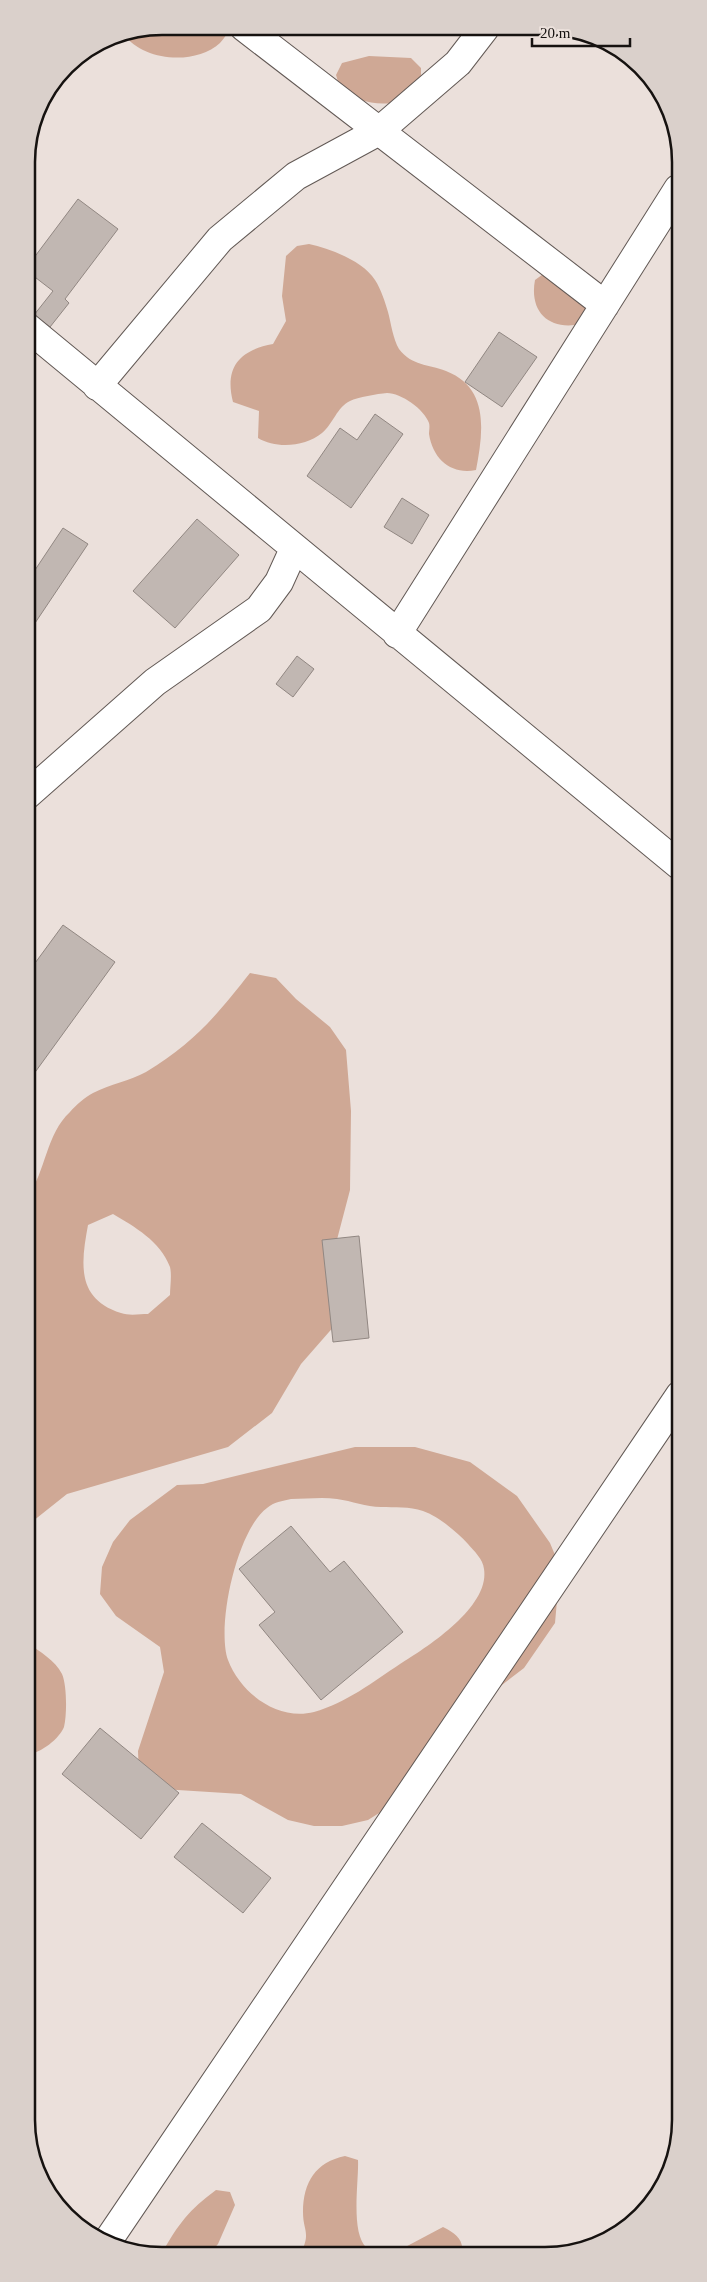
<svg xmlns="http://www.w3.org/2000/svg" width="707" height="2282" viewBox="0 0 707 2282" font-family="Georgia,serif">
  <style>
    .forest { fill: #cfa895; fill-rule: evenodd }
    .building { fill: #c1b7b2; stroke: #918782 }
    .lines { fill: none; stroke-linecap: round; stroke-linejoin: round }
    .minor-casing { stroke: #625955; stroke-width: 30 }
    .minor { stroke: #fff; stroke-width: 28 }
    .rim { fill: none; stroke: #161210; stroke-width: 2.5 }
  </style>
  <rect width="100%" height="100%" fill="#ebe0db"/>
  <path class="forest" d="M162,26l69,1c-3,5 -7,12 -11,16 -25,23 -78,18 -96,-9z
    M369,56l42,2 10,10v14c-6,5 -13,14 -20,18 -16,8 -47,2 -59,-11 -4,-3 -4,-9 -6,-14l6,-12z
    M309,244c22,5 54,17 66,36 6,9 10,22 13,32 3,11 5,27 11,37 13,17 29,15 47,22 44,17 37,62 30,99 -24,5 -43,-10 -47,-36 0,-3 1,-8 0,-11 -5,-14 -28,-30 -42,-30 -10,1 -29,4 -37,8 -13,6 -17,23 -28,32 -17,14 -46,16 -64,5l1,-27 -26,-9c-9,-35 7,-52 40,-58l13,-23 -4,-25 4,-40 11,-10z
    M546,272l49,28 -14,24c-32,7 -52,-12 -46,-44z
    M250,973l26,5 20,21 34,28 16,23 5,61 -1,79 -21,80 7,54 -35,40 -29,49 -44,34 -161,47 -39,31v-329c18,-25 18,-62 42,-84 6,-7 15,-15 23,-19 17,-9 37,-12 53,-21 48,-29 70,-56 104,-99zM113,1214c22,13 47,27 57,53 2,8 0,20 0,28l-22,19c-8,0 -19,2 -27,-1 -45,-14 -40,-50 -33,-88z
    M355,1447h60l55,15 47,34 33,47 10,24 -5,56 -31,45 -44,34 -88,103 -24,15 -26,6h-28l-26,-6 -47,-26 -79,-5 -23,-12 -1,-26 26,-79 -4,-25 -44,-31 -16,-22 2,-27 11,-25 17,-22 47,-35 26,-1zM291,1499c15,0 31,-2 46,0 15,2 29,8 44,8 14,1 28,-1 42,4 15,5 34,21 45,33 6,7 15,15 16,25 6,38 -57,78 -84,95 -27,18 -54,39 -86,48 -36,9 -73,-18 -86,-52 -12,-34 9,-130 39,-152 7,-6 15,-7 24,-9z
    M28,1643c12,9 27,17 34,31 5,11 5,41 2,53 -4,11 -24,27 -36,27z
    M345,2156l13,4c1,22 -8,73 9,88 2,2 7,4 10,5h-76c10,-21 2,-22 2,-41 0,-30 13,-50 42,-56z
    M216,2190l14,2 5,13 -17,39 -8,9h-48c17,-30 27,-43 54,-63z
    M443,2227c12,6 21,12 19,26h-68z"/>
  <path class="building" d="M78,199l40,30 -53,70 4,4 -19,24 -16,-12 19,-24 -26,-20v-4z
    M499,332l38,25 -35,50 -37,-25z
    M375,414l28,20 -52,74 -44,-32 33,-48 17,12z
    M402,498l27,17 -17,29 -28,-17z
    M197,519l42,36 -64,73 -42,-37z
    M63,528l25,16 -61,91v-53z
    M297,656l17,13 -21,28 -17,-13z
    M63,925l52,37 -87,120v-68l6,-9 -7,-4v-27z
    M359,1236l10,102 -36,4 -11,-102z
    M291,1526l39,46 14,-11 59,71 -82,68 -62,-75 16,-13 -36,-43z
    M100,1728l79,65 -38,46 -79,-65z
    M202,1823l69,55 -28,35 -69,-56z"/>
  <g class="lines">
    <g class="minor-casing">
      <path id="minor" d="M244,27l361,278
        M27,327l652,538
        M97,386l123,-147 76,-63 83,-45 79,-68 27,-35
        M397,634l281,-445
        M27,795l128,-113 104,-73 20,-27 15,-33
        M109,2239l571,-844"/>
    </g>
    <use href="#minor" class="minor"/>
  </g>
  <path d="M0 0H707V2282H0ZM162 35H545A127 127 0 0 1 672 162V2120A127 127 0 0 1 545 2247H162A127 127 0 0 1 35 2120V162A127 127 0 0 1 162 35Z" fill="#dad0cb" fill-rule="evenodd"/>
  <path class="rim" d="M162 35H545A127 127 0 0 1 672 162V2120A127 127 0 0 1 545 2247H162A127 127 0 0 1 35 2120V162A127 127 0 0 1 162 35Z"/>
  <path d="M532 38v8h98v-8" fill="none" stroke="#161210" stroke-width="2.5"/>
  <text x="540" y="38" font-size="15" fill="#161210" stroke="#ebe0db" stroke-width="4" paint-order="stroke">20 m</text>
</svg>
